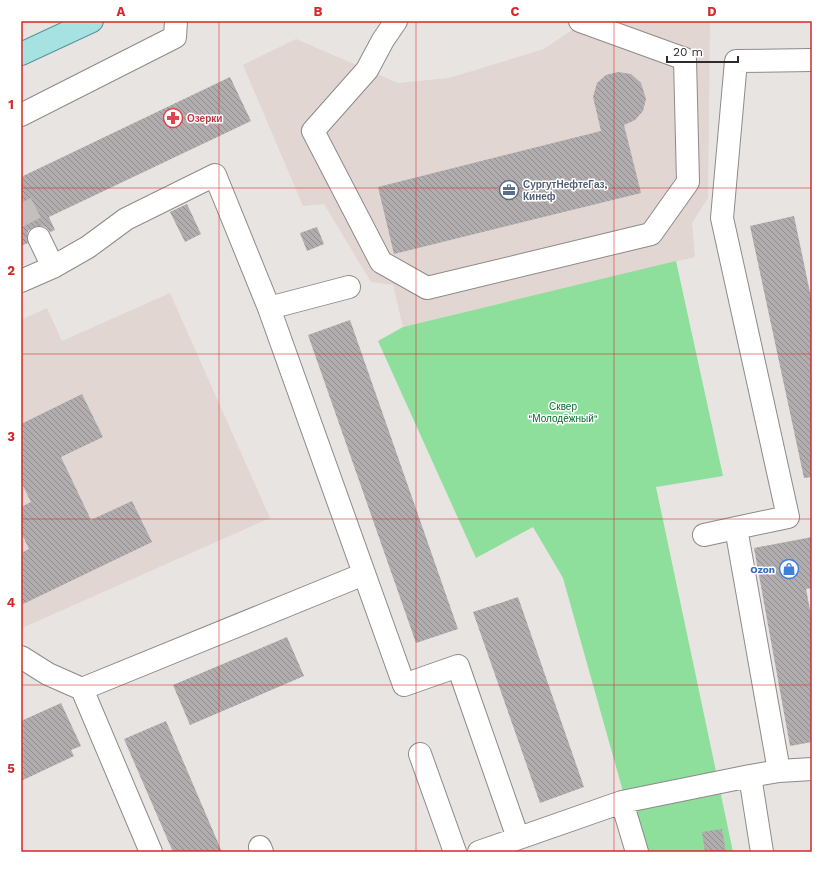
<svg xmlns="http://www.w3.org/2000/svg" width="833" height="873" viewBox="0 0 833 873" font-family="'Work Sans',sans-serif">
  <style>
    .built { fill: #e1d6d1 }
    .park { fill: #8ddf9b }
    .building { fill: url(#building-back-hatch) }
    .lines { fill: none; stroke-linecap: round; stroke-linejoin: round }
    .minor-tunnel { stroke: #c3bfbd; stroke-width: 22; stroke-dasharray: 22 11; stroke-linecap: butt }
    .minor-casing { stroke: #8e8a89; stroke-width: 24 }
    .major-casing { stroke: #559596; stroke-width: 24 }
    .minor { stroke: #fff; stroke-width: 22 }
    .major { stroke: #a6e2e2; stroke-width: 22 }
    .grid { fill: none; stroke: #d62828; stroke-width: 1; stroke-opacity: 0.55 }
    .labels { text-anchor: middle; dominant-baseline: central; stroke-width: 3; stroke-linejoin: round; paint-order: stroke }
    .health-label { font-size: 10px; font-weight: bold; fill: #be3a42; stroke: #fff; text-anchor: start }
    .service-label { font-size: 10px; font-weight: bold; fill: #4e5e75; stroke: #fff; text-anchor: start }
    .park-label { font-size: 10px; fill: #07692b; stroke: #fff }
    .shop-label { font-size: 10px; font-weight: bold; fill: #366cbe; stroke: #fff; text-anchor: end }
    .neatline { fill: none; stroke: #d62828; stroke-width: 1.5 }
    .grid-label { font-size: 13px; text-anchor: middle; font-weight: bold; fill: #d62828 }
  </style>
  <defs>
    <pattern id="building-back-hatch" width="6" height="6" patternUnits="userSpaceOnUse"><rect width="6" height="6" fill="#b1adaf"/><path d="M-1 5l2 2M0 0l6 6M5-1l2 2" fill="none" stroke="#908d8f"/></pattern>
  </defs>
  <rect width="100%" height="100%" fill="#e8e4e2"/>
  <path class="built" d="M585,21h125l-2,177 -16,25 3,34 -292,70 -10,-42 -22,-3 -47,-78 -21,2 -60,-141 53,-26 102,44 51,-5 95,-29z
    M170,293l100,225 -248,110 -1,-308 26,-12 15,33z"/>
  <path class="park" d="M676,261l47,215 -67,11 77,365h-93l-77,-274 -30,-51 -57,31 -98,-217 25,-14z"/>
  <path class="building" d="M618,72l13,2 10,9 5,16 -3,12 -8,9 -11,5 17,68 -247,61 -16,-67 223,-56 -8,-34 4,-14 9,-8z
    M230,77l21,44 -202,96 6,13 -5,2 -4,-5 -6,-1 -6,1 -6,4 -1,6 1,6 -7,3v-69z
    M187,204l14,30 -16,8 -15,-30z
    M794,216l18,86v175l-8,1 -54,-252z
    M317,227l7,17 -17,7 -7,-18z
    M350,320l108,309 -42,14 -108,-308z
    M82,394l21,43 -42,20 30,63 41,-19 20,41 -131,63v-52l8,-4 -8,-17v-25l10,-5 -10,-20v-58z
    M812,537v51l-6,1 6,31v122l-22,4 -36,-198z
    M518,597l66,190 -44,16 -67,-191z
    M287,637l17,39 -114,49 -17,-40z
    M61,703l20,43 -10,4 3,6 -53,25v-60z
    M166,721l56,131h-49l-49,-113z
    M722,829l4,23h-21l-3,-20z"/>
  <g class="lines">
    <path class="minor-tunnel" d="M21,203l18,35"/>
    <g class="minor-casing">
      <path id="minor" d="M396,21l-13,19 -16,30 -54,61 68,131 46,26 224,-54 37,-52 -3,-123 -105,-38
        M21,115l154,-78 1,-16
        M39,238l14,29
        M21,281l32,-14 35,-20 38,-28 89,-44 54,133 135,377 54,-19 60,172
        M269,308l80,-21
        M704,535l32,-7
        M21,657l27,17 34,15 69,163
        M82,689l282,-115
        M420,754l35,98
        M779,771l-43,-243 52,-11 -66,-299 14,-157 76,-1
        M750,776l12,76
        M622,802l15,50
        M260,847l2,5
        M479,852l143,-50 128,-26 29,-5 33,-2"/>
    </g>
    <g class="major-casing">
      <path id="major" d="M21,54l71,-33"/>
    </g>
    <use href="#minor" class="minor"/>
    <use href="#major" class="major"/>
  </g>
  <path class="grid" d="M219,21v831M416,21v831M614,21v831M21,188h791M21,354h791M21,519h791M21,685h791"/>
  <defs>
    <g id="pharmacy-ring" transform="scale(1)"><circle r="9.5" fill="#fff" stroke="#e0444e" stroke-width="1.5"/><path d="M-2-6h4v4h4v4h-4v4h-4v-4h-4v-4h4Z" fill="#e0444e"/></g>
    <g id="office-ring" transform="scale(1)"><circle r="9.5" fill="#fff" stroke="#5c6f8a" stroke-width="1.5"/><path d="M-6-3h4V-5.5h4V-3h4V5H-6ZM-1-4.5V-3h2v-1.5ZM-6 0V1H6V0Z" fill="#5c6f8a"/></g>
    <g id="shop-ring" transform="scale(1)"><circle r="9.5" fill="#fff" stroke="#3f7fe0" stroke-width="1.5"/><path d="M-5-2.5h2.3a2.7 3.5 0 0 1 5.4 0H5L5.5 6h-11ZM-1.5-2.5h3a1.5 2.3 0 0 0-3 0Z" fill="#3f7fe0"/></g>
  </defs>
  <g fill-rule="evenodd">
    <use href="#pharmacy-ring" x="173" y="118"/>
    <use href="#office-ring" x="509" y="190"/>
    <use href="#shop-ring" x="789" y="569"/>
  </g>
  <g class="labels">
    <g class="health-label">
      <text x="187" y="118">Озерки</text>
    </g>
    <g class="service-label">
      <text x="523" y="184">СургутНефтеГаз,<tspan x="523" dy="12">Кинеф</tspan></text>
    </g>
    <g class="park-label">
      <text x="563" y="406">Сквер<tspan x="563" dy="12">"Молодёжный"</tspan></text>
    </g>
    <g class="shop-label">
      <text x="775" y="569">Ozon</text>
    </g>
  </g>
  <rect width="833" height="873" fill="none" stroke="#ffffff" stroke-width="44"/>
  <path d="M667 56v6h71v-6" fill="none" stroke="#2d2b2b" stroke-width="2"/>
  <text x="673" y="56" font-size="12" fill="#2d2b2b" stroke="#ffffff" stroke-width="3" paint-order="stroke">20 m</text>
  <rect x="22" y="22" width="789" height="829" class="neatline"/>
  <g class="grid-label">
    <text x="121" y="16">A</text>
    <text x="318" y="16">B</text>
    <text x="515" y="16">C</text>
    <text x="712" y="16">D</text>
    <text x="11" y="109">1</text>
    <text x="11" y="275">2</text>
    <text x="11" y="441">3</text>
    <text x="11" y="607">4</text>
    <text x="11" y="773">5</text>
  </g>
</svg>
